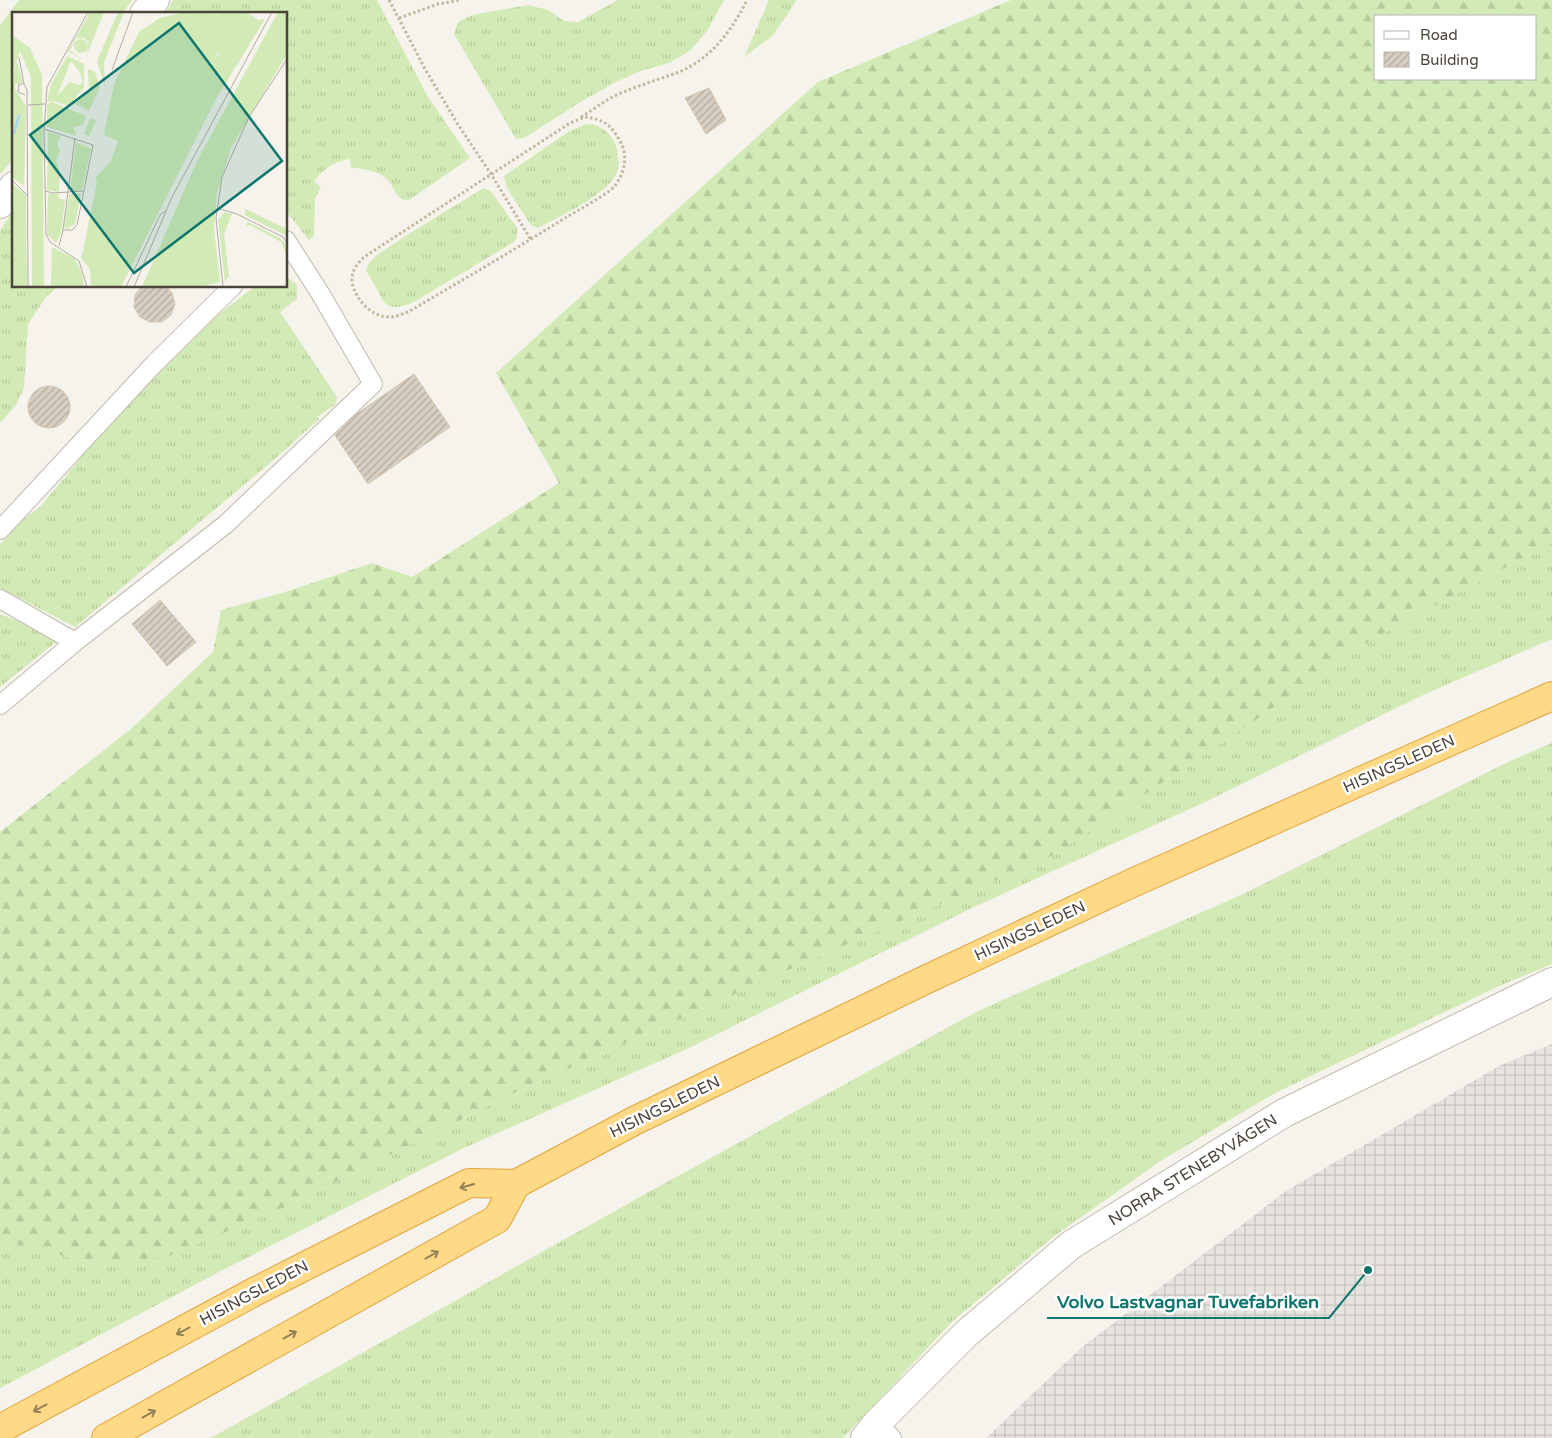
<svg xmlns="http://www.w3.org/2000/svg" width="1552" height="1438" viewBox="0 0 1552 1438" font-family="'Varela Round',sans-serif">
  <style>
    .industrial { fill: url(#industrial-grid) }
    .grass { fill: url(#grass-tufts) }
    .forest { fill: url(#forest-firs); fill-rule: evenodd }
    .pitch { fill: #d2eab5 }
    .building { fill: url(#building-hatch); stroke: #d3c7b4 }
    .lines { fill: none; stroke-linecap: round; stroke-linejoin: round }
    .service-casing { stroke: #c2bbae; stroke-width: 20 }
    .minor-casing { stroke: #c2bbae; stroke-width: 30 }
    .trunk-casing { stroke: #e0a43c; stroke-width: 30 }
    .path { stroke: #c4b79f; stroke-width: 3; stroke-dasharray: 2.5 2.5; stroke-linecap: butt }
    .service { stroke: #fff; stroke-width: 18 }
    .minor { stroke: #fff; stroke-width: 28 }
    .trunk { stroke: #ffd985; stroke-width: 28 }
    .oneway { stroke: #938057 }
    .labels { text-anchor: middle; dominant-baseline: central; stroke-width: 5; stroke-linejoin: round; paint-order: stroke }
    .street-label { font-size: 16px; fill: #4b4439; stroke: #fff }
    .inset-river { fill: none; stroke: #a9d4f2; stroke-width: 2.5 }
    .inset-road { fill: none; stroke: #b2ada4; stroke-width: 1 }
    .view { fill: #0f766e; fill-opacity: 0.15; stroke: #0f766e; stroke-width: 2.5 }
    .inset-edge { fill: none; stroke: #4b4439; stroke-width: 2.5 }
    .leader { fill: none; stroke: #0f766e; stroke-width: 2 }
    .callout-dot { fill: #0f766e; stroke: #fff; stroke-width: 2 }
    .callout-label { font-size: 18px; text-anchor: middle; font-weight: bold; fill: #0f766e; stroke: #fff; stroke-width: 5; stroke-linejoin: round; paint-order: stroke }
  </style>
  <defs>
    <pattern id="industrial-grid" width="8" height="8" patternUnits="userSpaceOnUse" patternTransform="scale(1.25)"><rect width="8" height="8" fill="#e6e2dd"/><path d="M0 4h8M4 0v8" fill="none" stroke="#c7c3be"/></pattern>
    <pattern id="grass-tufts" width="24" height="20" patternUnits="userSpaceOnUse" patternTransform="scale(1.25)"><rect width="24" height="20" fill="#d2eab5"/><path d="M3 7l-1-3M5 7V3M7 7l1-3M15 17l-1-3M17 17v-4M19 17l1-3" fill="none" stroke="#b6ca9c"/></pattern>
    <pattern id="forest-firs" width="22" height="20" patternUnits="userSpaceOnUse" patternTransform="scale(1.25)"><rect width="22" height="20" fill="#d2eab5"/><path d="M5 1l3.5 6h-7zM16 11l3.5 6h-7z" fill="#b6ca9c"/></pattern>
    <pattern id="building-hatch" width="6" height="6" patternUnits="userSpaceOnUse" patternTransform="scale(1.25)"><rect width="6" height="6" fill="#d8cfc1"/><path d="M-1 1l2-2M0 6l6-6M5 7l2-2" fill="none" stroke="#b1aa9e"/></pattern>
  </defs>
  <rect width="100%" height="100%" fill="#f6f3ec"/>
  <path class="industrial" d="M1552,1044v394h-566l95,-90 205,-157 213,-125z"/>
  <path class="grass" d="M173,0h204l51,97 42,61 -61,42c-14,1 -14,-13 -22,-21 -8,-8 -25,-10 -36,-12l-1,-8c-15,2 -28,10 -36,23l7,5 -6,12 -1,37 -5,4 -23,-29v-197h-121z
    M618,0h106l-17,31 -17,20 -21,12 -29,8 -26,12 -32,18 -58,37 -8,1 -62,-105 4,-12 14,-7 56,-10 20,5 16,11 14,1z
    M769,0h27l-6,11 -18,25 -28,21z
    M590,124c12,2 22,10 26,22 2,7 4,19 1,26 -8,22 -55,43 -75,54l-4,2 -7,-3 -24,-37 -3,-12 64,-44 16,-7z
    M484,188l7,3 26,37v9l-3,5 -102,61c-11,4 -20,7 -28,-1l-18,-32 3,-7 8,-8 33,-22z
    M14,210v76h47l-5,2 -10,9 -18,27 -4,64 -8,17 -16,18v-193z
    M286,276l11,9v14l-17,13 57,85 -2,8 -18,12 2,2 -43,39 -201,169 -75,-39v-44l26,-27 14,-10 68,-82 73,-77 39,-35 36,-27h30z
    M1552,543v96l-129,56 -220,108 -227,103 -285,141 -227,101 -247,125 -217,115v-148l100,25 190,-60 222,-111 283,-127 261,-113 316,-215z
    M0,614l20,8 36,20 -56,45z
    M1552,743v221l-55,23 -222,106 -113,67 -109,77 -100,84 -110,117h-632l436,-245 331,-182 265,-117 267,-133z"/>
  <path class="forest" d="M1011,0h541v543l-180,96 -131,91 -185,124 -261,113 -283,127 -222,111 -124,52 -66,8 -100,-25v-408l132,-104 81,-76 8,-42 64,-18 87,-29 40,14 147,-94 -63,-110 322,-291zM1376,16h160v63h-160z"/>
  <path class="pitch" d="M19,0h113l-10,14h-108v143l-14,18v-150z"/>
  <path class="building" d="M709,88l17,32 -20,14 -21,-36z
    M142,286h24l6,7 3,11 -4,11 -9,7h-12l-10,-5 -6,-10 1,-12z
    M414,374l36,53 -82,57 -36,-53z
    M28 407a21 21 0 1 1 42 0a21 21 0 1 1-42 0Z
    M160,600l36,42 -29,24 -35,-42z"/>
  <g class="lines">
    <g class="service-casing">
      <path id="service" d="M0,530l154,-166 79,-78
        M0,599l75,43
        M0,705l75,-63 151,-118 147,-140 -53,-91 -34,-53
        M877,1423l15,15"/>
    </g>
    <g class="minor-casing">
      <path id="minor" d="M144,14l11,-14
        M0,204l14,-18
        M865,1438l12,-15 90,-90 104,-88 213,-132 268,-131"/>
    </g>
    <g class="trunk-casing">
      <path id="trunk" d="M0,1429l256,-138 213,-108 47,1 118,-63 291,-141 205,-96 422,-188
        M106,1438l391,-219 19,-35"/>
    </g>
    <path class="path" d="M389,0l36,69 32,54 34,51 40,66
      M399,18l39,-14 23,-4
      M581,117c13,-8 26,-18 40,-24 19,-8 39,-14 58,-21 33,-14 53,-42 68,-72
      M585,117c20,3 25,7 35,24 9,16 4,33 -6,46 -8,8 -37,24 -49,31 -51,32 -104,63 -157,94 -6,2 -12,5 -19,5 -18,0 -35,-19 -37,-36 -1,-10 6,-18 12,-24l206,-134z"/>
    <use href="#service" class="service"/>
    <use href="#minor" class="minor"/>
    <use href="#trunk" class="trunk"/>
  </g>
  <defs><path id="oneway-shaft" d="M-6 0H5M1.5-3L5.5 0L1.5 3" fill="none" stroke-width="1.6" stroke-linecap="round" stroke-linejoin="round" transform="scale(1.25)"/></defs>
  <g class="oneway">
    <use href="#oneway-shaft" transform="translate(467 1186) rotate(164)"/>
    <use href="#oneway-shaft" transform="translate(432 1255) rotate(-29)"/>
    <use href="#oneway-shaft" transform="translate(183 1331) rotate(152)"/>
    <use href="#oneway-shaft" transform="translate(290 1335) rotate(-29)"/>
    <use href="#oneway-shaft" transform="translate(40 1408) rotate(152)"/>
    <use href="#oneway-shaft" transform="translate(149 1414) rotate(-29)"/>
  </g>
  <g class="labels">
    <g class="street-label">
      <text transform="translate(1399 764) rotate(-24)">HISINGSLEDEN</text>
      <text transform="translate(1030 931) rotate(-25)">HISINGSLEDEN</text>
      <text transform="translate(665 1107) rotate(-26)">HISINGSLEDEN</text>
      <text transform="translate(1193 1170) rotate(-32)">NORRA STENEBYVÄGEN</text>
      <text transform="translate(254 1293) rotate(-28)">HISINGSLEDEN</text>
    </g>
  </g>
  <g transform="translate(12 12)">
    <rect width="275" height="275" fill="#f6f3ec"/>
    <path d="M78,0h14l-18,45 3,-15 -5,-4h-7l-7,12 12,10 -14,-9zM106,0h6l-20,50 1,25 -8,-26zM235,0l11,8 7,-1 -49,80 -95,188h-30l-1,-18 -9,-11 2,-7 11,12 37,-14 5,-5 57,-103 26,-68v-5l-8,-6 1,-3 18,-12 13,-33zM266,0h9v42l-56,94 -14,45 -3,35 6,54 -21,5h-57l55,-126zM62 34a7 7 0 1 1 14 0a7 7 0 1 1-14 0ZM55,44l17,8v23l-15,19 -15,-5 -7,1 4,-18zM59,49l8,10 4,11 -4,3 -9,-3 -13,14zM5,49l6,21 -8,3v4l11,17 -2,80 -12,-9v-98zM76,57l7,3 5,15 -11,24 -14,-7 14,-13zM40,90l34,14 -3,9 -10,2 4,9 -30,-9v-23zM78,106l6,3 -7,15 -5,-2zM36,120l13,4 -4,8 3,7 -4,9 4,13 -1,19 -12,-2zM64,130l15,7 -9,41 -12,2zM0,171l14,12 1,92h-15zM69,181l-6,31 -9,5 -2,-3 5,-32zM36,182h11l-1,4 7,2 -4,32 -5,11 -9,-9zM233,197l42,20v7l-42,-21zM213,200l7,2 -8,20 5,42 -4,6 -7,-62zM236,210l32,16 5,6 2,12 -6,-14 -31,-17 -5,2zM40,235l23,12 7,14 2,14h-33z" fill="#d2eab5" fill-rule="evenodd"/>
    <path d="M173,0h61l-17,42 -11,-1 -6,6 -1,4 9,5 -1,5 -26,68 -57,103 -5,5 -37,14 -11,-12 14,-69 -2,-4 16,-17 7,-20 -14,-6 10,-51 25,-52 21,-14z" fill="#d2eab5"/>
    <path d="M0,23l18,13 12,27 2,212h-12l-1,-210 -11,-26 -8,24z" fill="#d2eab5"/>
    <path class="inset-river" d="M2,122l5,-19"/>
    <path class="inset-road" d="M7,45l5,27M100,58l21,-58M13,83l-7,-3 1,-8h5l3,6 1,197M16,93l17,-1M32,117l49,16 -16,80 -5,5h-9l-4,16M0,168l16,16M33,179l8,2 30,-2M205,196l20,6 46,23 4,6M51,218l12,-92M75,275l-8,-26 -29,-19 -4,-8 -2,-102 3,-45 41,-75M114,275l34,-72 5,-4M122,275l38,-90 100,-185M211,275l-7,-69 6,-41 27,-60 38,-58"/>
    <path class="view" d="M167,11l103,138 -148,112 -104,-138z"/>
    <rect width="275" height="275" class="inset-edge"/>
  </g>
  <path class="leader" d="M1368 1270L1329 1318H1047"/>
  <circle class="callout-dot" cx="1368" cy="1270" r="5"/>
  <g class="callout-label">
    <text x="1188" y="1308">Volvo Lastvagnar Tuvefabriken</text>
  </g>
  <rect x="1374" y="15" width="162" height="65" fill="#ffffff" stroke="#b7b4b0"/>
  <rect x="1384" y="31" width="25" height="8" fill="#ffffff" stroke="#b7b4b0"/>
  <text x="1420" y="40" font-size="15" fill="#4b4439">Road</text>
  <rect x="1384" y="52" width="25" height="15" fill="url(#building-hatch)" stroke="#b7b4b0"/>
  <text x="1420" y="65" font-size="15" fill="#4b4439">Building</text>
</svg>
